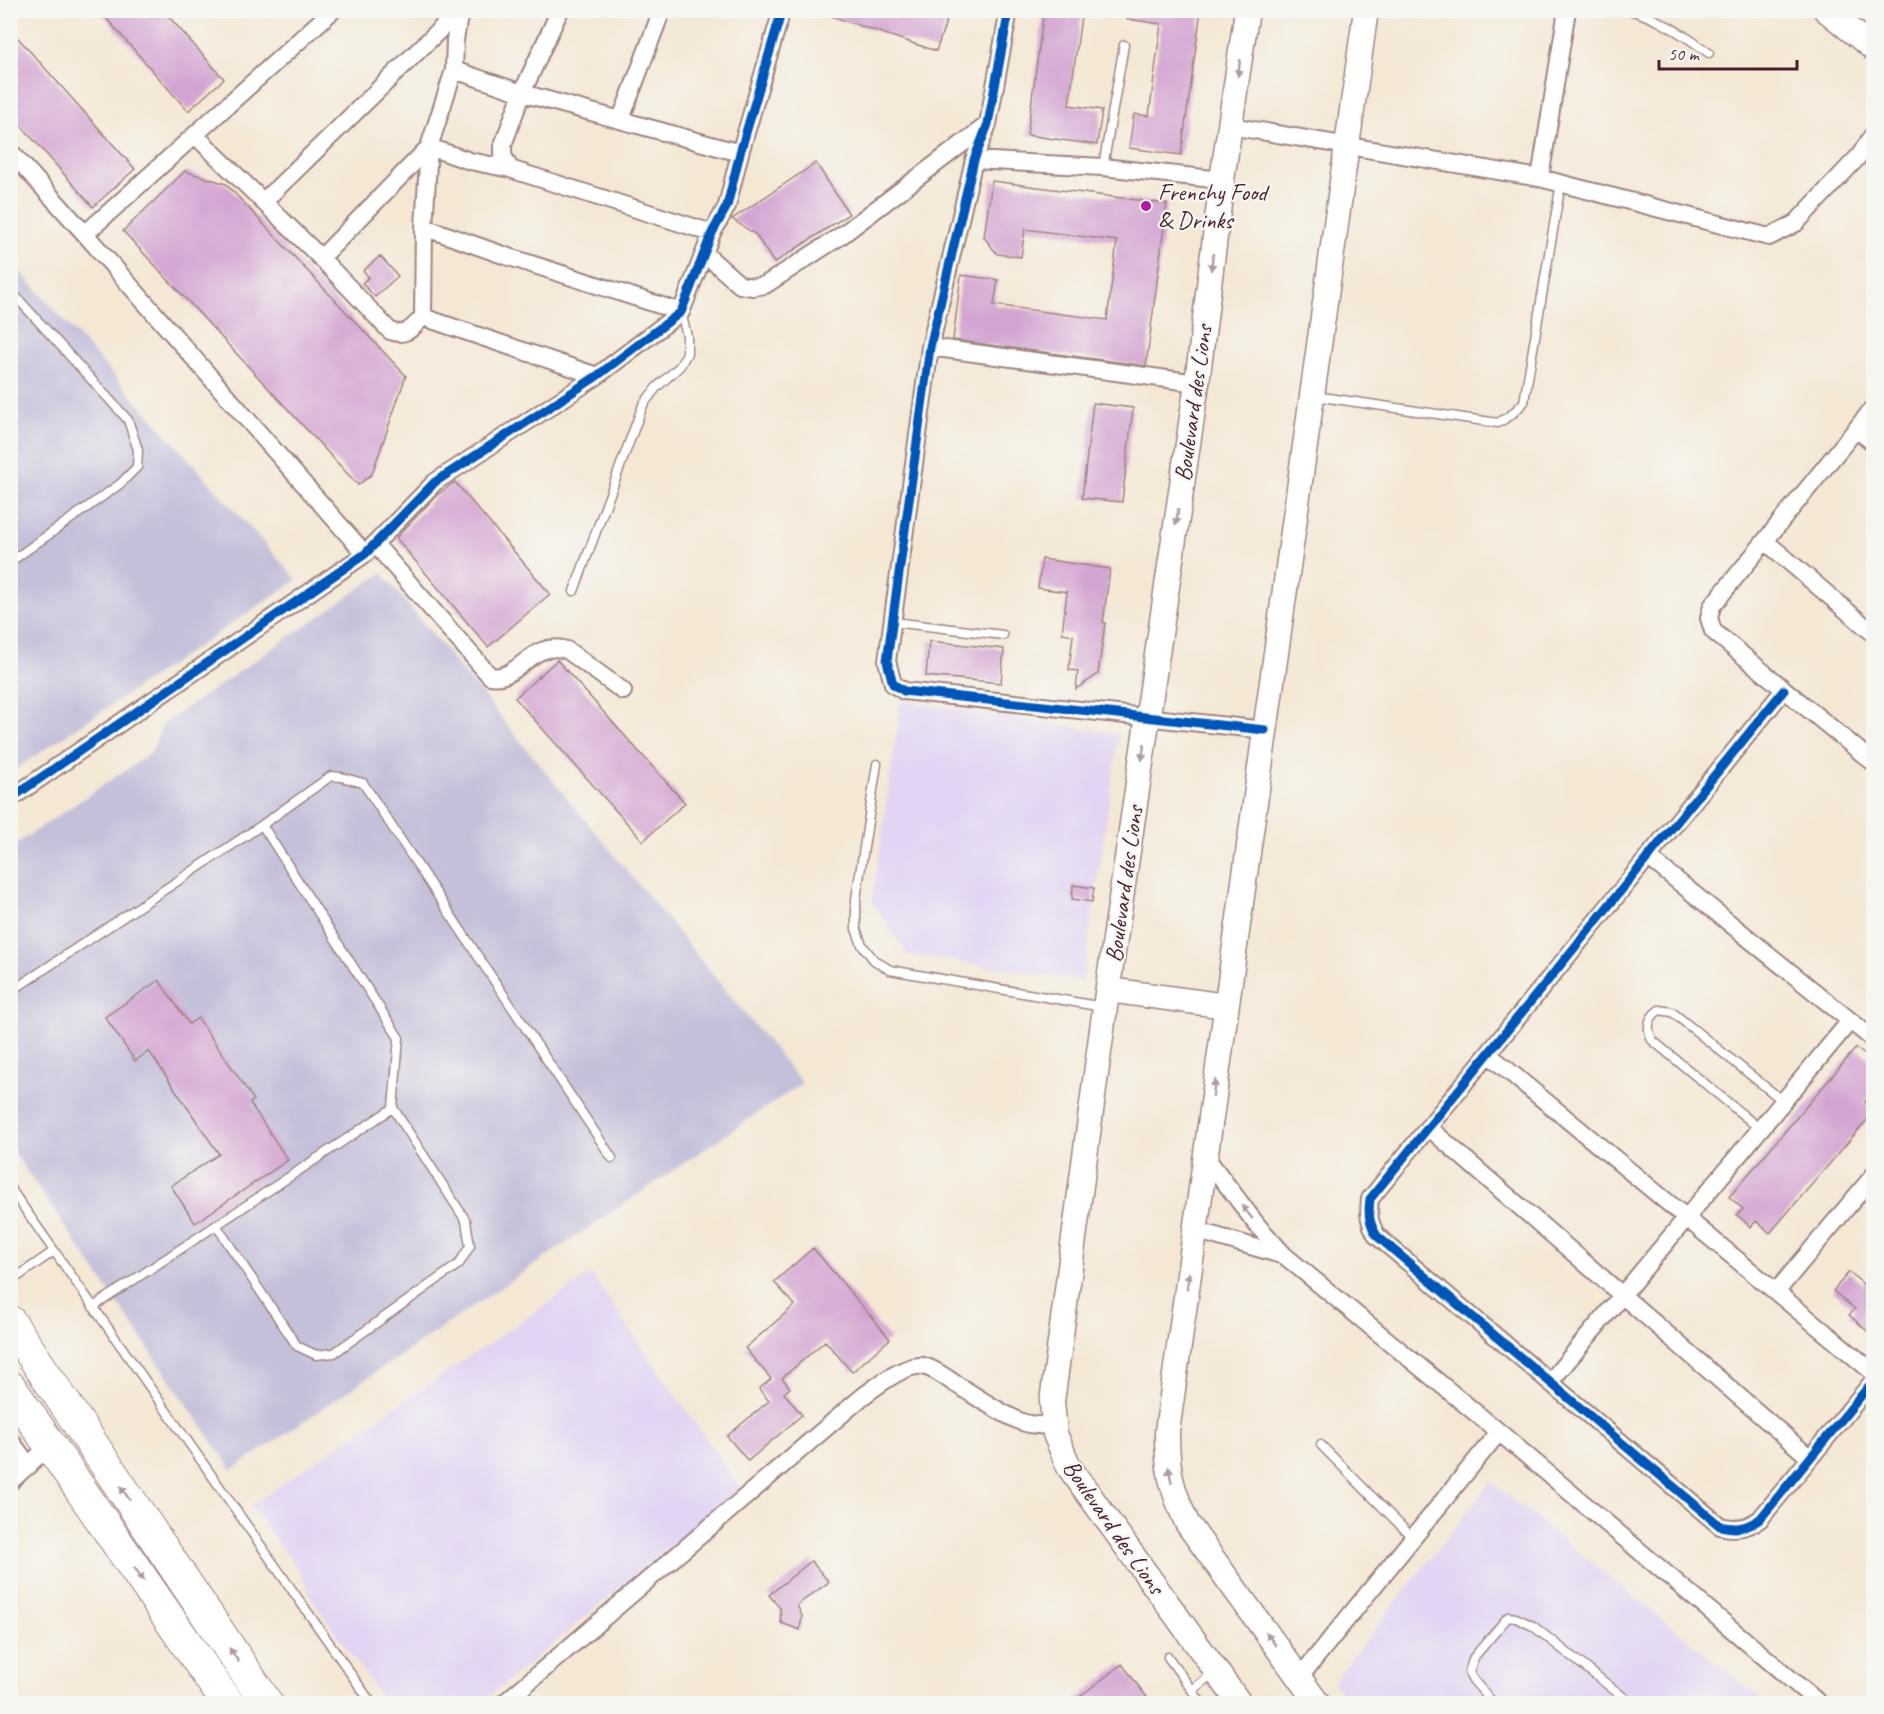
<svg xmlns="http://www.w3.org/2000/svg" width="1884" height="1714" viewBox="0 0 1884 1714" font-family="Caveat,sans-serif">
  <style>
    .built { fill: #e2d4f3 }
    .industrial { fill: #c5c0da }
    .building { fill: #d3a4d1 }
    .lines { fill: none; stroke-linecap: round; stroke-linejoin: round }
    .lane-casing { stroke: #9f8480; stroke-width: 11 }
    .street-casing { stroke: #9f8480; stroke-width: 20 }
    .secondary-casing { stroke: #9f8480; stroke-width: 27 }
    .highway-casing { stroke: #9f8480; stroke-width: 34 }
    .lane { stroke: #fff; stroke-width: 8 }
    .street { stroke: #fff; stroke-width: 16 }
    .secondary { stroke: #fff; stroke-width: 24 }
    .highway { stroke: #fff; stroke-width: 32 }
    .cycleway-casing { stroke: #f6f6f2; stroke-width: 13 }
    .cycleway { stroke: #0057b8; stroke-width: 9 }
    .oneway { fill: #ae9aa0 }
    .poi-dot { fill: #b5179e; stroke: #f6f6f2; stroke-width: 2 }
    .labels { text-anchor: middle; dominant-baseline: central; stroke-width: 4.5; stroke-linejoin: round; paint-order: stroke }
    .poi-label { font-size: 24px; fill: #4a1f2b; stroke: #f6f6f2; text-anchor: start }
    .street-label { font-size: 24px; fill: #4a1f2b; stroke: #f6f6f2 }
  </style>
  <rect width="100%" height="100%" fill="#f6f6f2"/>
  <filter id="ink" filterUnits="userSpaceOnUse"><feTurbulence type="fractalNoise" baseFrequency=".0167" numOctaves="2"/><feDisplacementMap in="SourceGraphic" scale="12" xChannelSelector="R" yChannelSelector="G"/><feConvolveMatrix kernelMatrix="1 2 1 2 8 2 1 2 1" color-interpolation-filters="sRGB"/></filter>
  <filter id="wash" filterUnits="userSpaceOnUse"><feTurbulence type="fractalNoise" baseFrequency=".008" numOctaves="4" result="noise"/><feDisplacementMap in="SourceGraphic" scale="24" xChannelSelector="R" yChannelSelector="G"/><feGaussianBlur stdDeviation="1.35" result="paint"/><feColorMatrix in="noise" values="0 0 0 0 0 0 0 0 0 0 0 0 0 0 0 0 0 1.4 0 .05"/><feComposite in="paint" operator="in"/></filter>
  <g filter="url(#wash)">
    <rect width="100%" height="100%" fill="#f4e8d5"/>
    <path class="built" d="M901,701l218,33 -36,247 -176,-27 -35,-52z
      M591,1274l150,215 -260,214h-96l-75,-107 -8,-22 -52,-68z
      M1491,1482l275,221h-418l-15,-21z"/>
    <path class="industrial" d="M10,260l287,320 -286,192h-1z
      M382,573l420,510 -570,387 -221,-322 -1,-300 141,-95 12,-29z"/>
    <g id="blocks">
      <path class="building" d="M99,10h64l61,69 -36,32z
        M822,10h128l-14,41 -114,-38z
        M1044,10h38l-13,95 33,5 -5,35 -70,-10z
        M1128,10h73l-20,145 -52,-7 5,-34 15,2 12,-92 -34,-5z
        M10,29l125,140 -42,38 -83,-94z
        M816,163l33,51 -75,49 -18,-28 -24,-16z
        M185,171l41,13 180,192 -34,98 -14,11 -235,-254z
        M992,181l175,23 -21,162 -193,-26 8,-65 37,5 -4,25 113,15 10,-79 -92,-12 -4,28 -24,-3 -13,-17z
        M380,256l18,20 -23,21 -13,-14 7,-6 -6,-6z
        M1093,403l40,5 -11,94 -40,-4z
        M455,482l95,112 -62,53 -92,-109 40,-42z
        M1042,559l68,10 -7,53 2,1 -7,51 -22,15 2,-18 -9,-1 4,-35 -11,-2 5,-41 -29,-4z
        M929,641l75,8 -3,34 -75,-7z
        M557,660l128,143 -42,38 -128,-143z
        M1073,885l21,3 -2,14 -20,-3z
        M159,980l30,44 9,-6 56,82 -4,3 38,57 -93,63 -24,-37 48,-32 -70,-103 -14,10 -30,-44z
        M1856,1048l18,14v30l-9,10 9,7v3l-104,121 -14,-12 -5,6 -14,-12 6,-6 -14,-12z
        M813,1248l77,91 -38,33 -27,-31 -43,37 8,10 -6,5 18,22 -54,46 -21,-25 42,-35 -10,-12 12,-10 -26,-31 50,-43 -21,-23z
        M1849,1272l14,12 11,-11v64l-25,-22 6,-6 -22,-18z
        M811,1561l18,21 -32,23 5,11 -2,14 -19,-7 -1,-15 -11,-13z
        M1122,1664l30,40h-82z"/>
    </g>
  </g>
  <g filter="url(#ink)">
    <use href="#blocks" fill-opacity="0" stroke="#9f8480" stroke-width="1.5"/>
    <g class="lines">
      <g class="lane-casing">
        <path id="lane" d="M1629,10c30,8 55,25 80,43
          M1103,167l21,-122
          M10,290l118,130 10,30 -1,17 -17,17 -110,78
          M1315,396l183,27 13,-8 13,-13 37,-219
          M574,591l69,-186 13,-17 24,-22 7,-13v-17l-6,-24
          M893,622l110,13
          M877,764l-21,135v30l6,16 12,15 16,10 213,37
          M10,992l252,-167 69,-49 10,1 22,6 249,375
          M1760,1129l-108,-89c-6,-13 -4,-22 7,-30l13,2 111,89
          M10,1188l362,516
          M216,1225l81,121 19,9 18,-2 125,-89 11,-18 -4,-25 -73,-113
          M10,1282l44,-31
          M93,1307l300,-199 6,-70 -137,-213
          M1321,1445l92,93
          M1168,1657l34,47
          M1192,1690l23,-18
          M1494,1704l-21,-24 -4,-8 5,-15 34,-40 8,1 17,8 99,78"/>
      </g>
      <g class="street-casing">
        <path id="street" d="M560,10l-38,83 -19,52v10l7,14 202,64
          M1009,10l-21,114 -14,36 -44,187 -43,314 6,23 11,7 361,39
          M454,70l68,23 218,60
          M621,119l41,-109
          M1230,126l310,52 229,59 27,-14 64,-68 14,-22
          M195,135l126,123 69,73c17,6 22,-3 33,-14l1,-90 5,-80 25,-77 1,-30 5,-30
          M10,151l75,83 280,320
          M974,160l129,7 119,13
          M1540,178l27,-168
          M263,202l197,-192
          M424,227l79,28 178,57
          M85,234l248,-224
          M704,253l36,32 13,2 12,-2 77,-50 145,-110
          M321,258l108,-111 41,14 40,8
          M423,317l174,59
          M930,347l267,36
          M1874,407l-162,199 -3,12 4,13 161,132
          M1856,429l18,14
          M1765,541l109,93
          M375,544l115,132c29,6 40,-37 77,-26l56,41
          M1784,690l-414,509c-2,15 -1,24 7,37l343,290c16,4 27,2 40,-7l114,-139
          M10,799l355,-245 70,-72 162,-106 84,-64 31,-79 15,-27 13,-53 42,-143
          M1648,857l226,183
          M1488,1054l386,319
          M1428,1127l382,331
          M1205,1156l52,69 28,31 214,176 321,272
          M1195,1230l90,26
          M1776,1292l98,-117
          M1550,1382l300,-361
          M10,1440l19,26
          M10,1482l40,-37
          M1299,1678l200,-246
          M503,1704l359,-307c13,-10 43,-33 60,-31 9,1 25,12 32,17 22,13 45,30 68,39 10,4 21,3 32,4"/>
      </g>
      <g class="secondary-casing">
        <path id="secondary" d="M1826,10l48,39
          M1109,990l117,16
          M1240,1704l-171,-237 -14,-33 -3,-32 53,-395 92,-624 25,-203 25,-170
          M1318,1704l-131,-181c-16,-36 -20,-52 -20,-91l199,-1422"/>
      </g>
      <g class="highway-casing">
        <path id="highway" d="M10,1322l257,382
          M10,1387l218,317"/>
      </g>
      <use href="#lane" class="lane"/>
      <use href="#street" class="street"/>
      <use href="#secondary" class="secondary"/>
      <use href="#highway" class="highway"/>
      <g class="cycleway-casing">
        <path id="cycleway" d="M1009,10l-21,114 -14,36 -44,187 -43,314 6,23 11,7 361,39
          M1784,690l-414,509c-2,15 -1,24 7,37l343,290c16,4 27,2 40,-7l114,-139
          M10,799l355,-245 70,-72 162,-106 84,-64 31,-79 15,-27 13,-53 42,-143"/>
      </g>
      <use href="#cycleway" class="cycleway"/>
    </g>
    <defs><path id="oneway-solid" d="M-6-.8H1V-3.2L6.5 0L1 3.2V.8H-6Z" transform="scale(1.5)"/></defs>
    <g class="oneway">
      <use href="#oneway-solid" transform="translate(1239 68) rotate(98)"/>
      <use href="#oneway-solid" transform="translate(1212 262) rotate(97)"/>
      <use href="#oneway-solid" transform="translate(1177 517) rotate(98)"/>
      <use href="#oneway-solid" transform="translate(1143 752) rotate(98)"/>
      <use href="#oneway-solid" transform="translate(1214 1088) rotate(-82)"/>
      <use href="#oneway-solid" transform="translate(1247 1212) rotate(-129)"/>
      <use href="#oneway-solid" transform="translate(1188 1281) rotate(-82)"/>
      <use href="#oneway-solid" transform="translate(1170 1475) rotate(-101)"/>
      <use href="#oneway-solid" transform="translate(125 1493) rotate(-124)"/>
      <use href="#oneway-solid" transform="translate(139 1574) rotate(55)"/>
      <use href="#oneway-solid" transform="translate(1271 1639) rotate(-126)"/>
      <use href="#oneway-solid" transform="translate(234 1655) rotate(-124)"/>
    </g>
  </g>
  <circle class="poi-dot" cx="1146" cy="206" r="6"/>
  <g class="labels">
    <g class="poi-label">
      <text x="1158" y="192">Frenchy Food<tspan x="1158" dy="28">&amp; Drinks</tspan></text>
    </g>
    <g class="street-label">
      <text transform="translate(1193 403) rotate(-82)">Boulevard des Lions</text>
      <text transform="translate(1124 884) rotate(-82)">Boulevard des Lions</text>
      <text transform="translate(1114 1527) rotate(55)">Boulevard des Lions</text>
    </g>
  </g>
  <rect width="1884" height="1714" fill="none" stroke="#f6f6f2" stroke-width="36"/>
  <path d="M1659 60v9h138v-9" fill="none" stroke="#4a1f2b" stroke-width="3"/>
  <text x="1668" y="60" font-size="18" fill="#4a1f2b" stroke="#f6f6f2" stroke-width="4.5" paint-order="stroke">50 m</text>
</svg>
